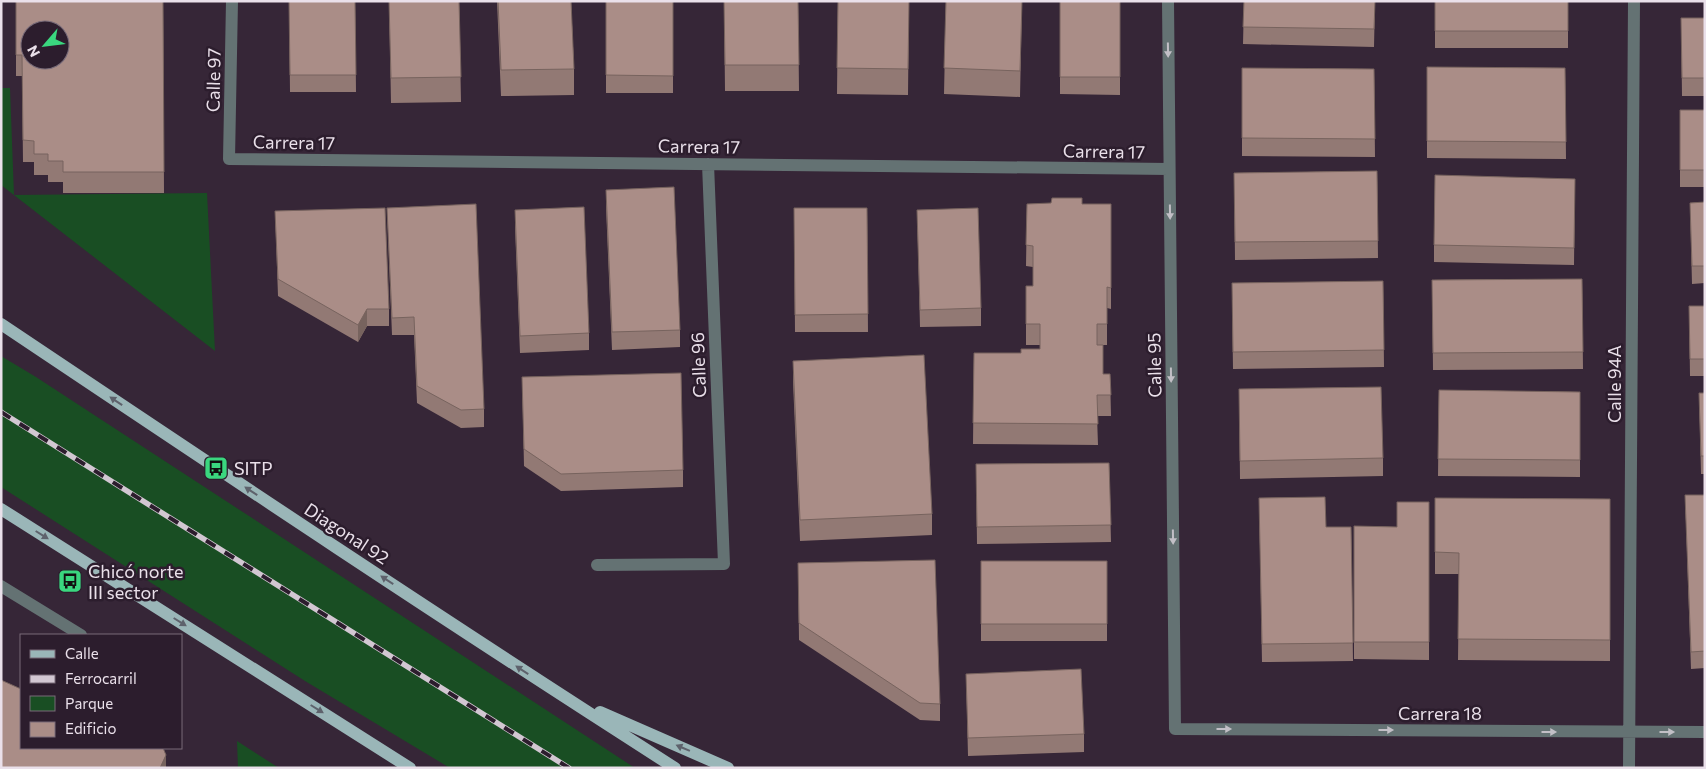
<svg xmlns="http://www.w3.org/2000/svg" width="1706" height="769" viewBox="0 0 1706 769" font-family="Commissioner,sans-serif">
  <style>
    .green { fill: #194e23 }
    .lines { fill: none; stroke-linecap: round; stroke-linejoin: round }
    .minor { stroke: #647273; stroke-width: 12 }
    .major { stroke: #9ab6b8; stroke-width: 12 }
    .rail-casing { stroke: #d2c7d2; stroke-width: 5.5 }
    .rail { stroke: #2c1d2d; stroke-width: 4; stroke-dasharray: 11; stroke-linecap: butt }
    .wall { fill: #927974 }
    .shaded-wall { fill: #77635e }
    .building { fill: #aa8d87; stroke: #77635e; fill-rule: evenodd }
    .oneway { fill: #c2bfc6 }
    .oneway2 { fill: #5e626c }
    .labels { text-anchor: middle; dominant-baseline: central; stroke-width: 5; stroke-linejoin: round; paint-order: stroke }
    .street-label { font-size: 18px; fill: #eae0ea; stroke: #2c1d2d }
    .poi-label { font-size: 18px; fill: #eae0ea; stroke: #2c1d2d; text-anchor: start }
  </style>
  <rect width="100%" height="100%" fill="#362637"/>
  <path class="green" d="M1,88h9l4,107 193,-2 8,158 -214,-166z
    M1,356l35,21 599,391h-185l-145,-87 -304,-194z
    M237,741l42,27h-41z"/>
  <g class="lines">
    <path class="minor" d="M232,1l-3,158 940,10
      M1168,1l7,728 530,3
      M597,565l127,-1 -16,-400
      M1,586l80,49
      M1629,768l5,-767"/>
    <path class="major" d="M1,324c224,150 447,299 674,444
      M1,509l409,259
      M600,712l128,56"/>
    <g class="rail-casing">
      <path id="rail" d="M1,412l568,356"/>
    </g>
    <use href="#rail" class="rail"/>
  </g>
  <path class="wall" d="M16,1h147l1,192h-101v-11h-15v-7h-14v-13h-11l-1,-86h-6z
    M289,1h66l1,91h-66z
    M389,1h70l2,101 -70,1z
    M497,1h74l3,68v26l-73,1z
    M606,1h67v92h-67z
    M724,1h74l1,90h-74z
    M838,1h71l-1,94 -71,-1z
    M946,1h76l-2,96 -76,-3z
    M1060,1h60v94l-60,-1z
    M1244,1h131l-1,46 -131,-3z
    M1435,1h133v47h-133z
    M1681,18h24v78h-23z
    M1427,67l138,1 1,91 -139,-1z
    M1242,68l132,1 1,88 -133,-1z
    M1680,110h25v77h-25z
    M1377,171l1,87 -143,2 -1,-87z
    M1575,179l-1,86 -140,-3v-17z
    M606,190l74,140v17l-68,3 -6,-143z
    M1705,202v81l-13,1 -2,-81z
    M1027,204h84v105l-4,-1v37h-5l1,29h7l1,42h-14l1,29 -125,-1 1,-91h47l19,-4v-4h-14v-59h7v-19l-7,-1z
    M387,208l97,201v18l-23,1 -44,-25 -3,-68h-22z
    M794,208h73l1,124h-73z
    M515,210l74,123v17l-69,3 -5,-126z
    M917,210l64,98v18l-61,1z
    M275,211l114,98v17h-22l-9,16 -80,-46z
    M1582,279l1,90 -150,1 -1,-90z
    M1383,281l1,86 -151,2 -1,-69z
    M1689,306h16v70h-15z
    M793,361l139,153v21l-132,6 -7,-159z
    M522,377l161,93v17l-122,4 -37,-25z
    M1239,389l144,69v18l-143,3z
    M1439,390l141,2v85l-142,-1z
    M1699,393h6v81h-4z
    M1109,463l2,79 -134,2 -1,-80z
    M1685,495h20v173l-14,1z
    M1259,498l67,29h25l2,134 -91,1z
    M1435,498l175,1v162l-152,-1 1,-86h-24z
    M1429,502v158l-75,-1v-133l43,1z
    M981,561h126v80h-126z
    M798,563l142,141v17l-20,-1 -121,-80z
    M966,674l118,60v18l-116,4z"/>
  <path class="shaded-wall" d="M367,309v17l-9,16v-17z
    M166,755v13h-6z"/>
  <path class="building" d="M16,1h147l1,171h-101v-11h-15v-7h-14v-13l-11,-1 -1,-85h-6zM30,30h30v30h-30z
    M289,1h66l1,74h-66z
    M389,1h70l2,76 -70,1z
    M498,1h73l3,68 -73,1z
    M606,1h67v75l-67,-1z
    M724,1h74l1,64h-74z
    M838,1h71l-1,68 -71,-1z
    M946,1h76l-2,70 -76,-3z
    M1060,1h60v76h-60z
    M1244,1h131l-1,28 -131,-2z
    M1435,1h133v30h-133z
    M1681,18h24v60h-23z
    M1427,67l138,1 1,74 -139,-1z
    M1242,68l132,1 1,70 -133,-1z
    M1680,110h25v60h-25z
    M1377,171l1,70 -143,1 -1,-69z
    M1435,175l140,4 -1,69 -140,-3z
    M674,187l6,143 -68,2 -6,-142z
    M1052,198h30v6h29v84l-4,-1v37h-10v21h6v29h7l1,21h-14l1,29 -125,-1 1,-70h47v-4h19v-25h-14v-38h7v-40l-7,-1 1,-41 24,-1z
    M1705,202v64h-13l-2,-63z
    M476,204l8,205 -23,1 -44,-24 -3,-69 -22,1 -5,-110z
    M584,207l5,126 -69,3 -5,-126z
    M385,208l4,101h-22l-9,16 -80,-46 -3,-68z
    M794,208h73l1,106 -73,1z
    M978,208l3,100 -61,2 -3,-100z
    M1582,279l1,73 -150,1 -1,-73z
    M1383,281l1,69 -151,2 -1,-69z
    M1689,306h16v53h-15z
    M924,355l8,159 -132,6 -7,-159z
    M681,373l2,97 -122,4 -37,-25 -2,-72z
    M1381,387l2,71 -143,3 -1,-72z
    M1439,390l141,2v68l-142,-1z
    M1699,393h6v63h-4z
    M1109,463l2,62 -134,2 -1,-63z
    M1685,495h20v156l-14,1z
    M1325,497l1,30h25l2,116 -91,1 -3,-146z
    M1435,498l175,1v141l-152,-1 1,-86 -24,-1z
    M1397,502h32v140h-75v-116l43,1z
    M935,560l5,144 -20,-1 -121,-80 -1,-60z
    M981,561h126v63h-126z
    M1081,669l3,65 -116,4 -2,-64z
    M1,680l20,9v59h142l3,7 -6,13h-159z"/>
  <defs><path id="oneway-solid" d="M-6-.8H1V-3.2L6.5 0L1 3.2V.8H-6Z" transform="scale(1.25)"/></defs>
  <g class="oneway">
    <use href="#oneway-solid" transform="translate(1168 50) rotate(89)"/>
    <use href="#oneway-solid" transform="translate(1170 212) rotate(89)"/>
    <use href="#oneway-solid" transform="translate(1171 375) rotate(89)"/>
    <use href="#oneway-solid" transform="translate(1173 537) rotate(89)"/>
    <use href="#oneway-solid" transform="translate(1224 729)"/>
    <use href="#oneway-solid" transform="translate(1386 730)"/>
    <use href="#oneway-solid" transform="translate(1549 732)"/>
    <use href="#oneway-solid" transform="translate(1667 732)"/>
  </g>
  <g class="oneway2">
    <use href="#oneway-solid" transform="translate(116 401) rotate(-146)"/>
    <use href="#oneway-solid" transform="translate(251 491) rotate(-147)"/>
    <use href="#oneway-solid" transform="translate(42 535) rotate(32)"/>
    <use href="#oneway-solid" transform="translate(387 580) rotate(-147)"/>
    <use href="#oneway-solid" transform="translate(180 622) rotate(32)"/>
    <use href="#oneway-solid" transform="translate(522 670) rotate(-147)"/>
    <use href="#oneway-solid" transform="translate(317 709) rotate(32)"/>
    <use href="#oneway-solid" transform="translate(683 748) rotate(-157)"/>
  </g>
  <defs>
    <g id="bus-square" transform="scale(1.25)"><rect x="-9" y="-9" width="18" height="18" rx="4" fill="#3ad77f" stroke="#2c1d2d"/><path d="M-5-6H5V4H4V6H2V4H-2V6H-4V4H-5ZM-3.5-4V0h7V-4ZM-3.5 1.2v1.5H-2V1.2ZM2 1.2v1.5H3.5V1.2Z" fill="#111"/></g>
  </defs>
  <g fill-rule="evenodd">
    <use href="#bus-square" x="216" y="468"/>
    <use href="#bus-square" x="70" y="581"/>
  </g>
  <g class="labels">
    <g class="street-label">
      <text transform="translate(213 80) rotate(-89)">Calle 97</text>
      <text transform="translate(294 142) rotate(1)">Carrera 17</text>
      <text transform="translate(699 146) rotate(1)">Carrera 17</text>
      <text transform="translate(1104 151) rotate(1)">Carrera 17</text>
      <text transform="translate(698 365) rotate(-92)">Calle 96</text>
      <text transform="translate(1154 365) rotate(-91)">Calle 95</text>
      <text transform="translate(1614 384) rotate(-90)">Calle 94A</text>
      <text transform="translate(347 533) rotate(33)">Diagonal 92</text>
      <text x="1440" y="713">Carrera 18</text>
    </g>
    <g class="poi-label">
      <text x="234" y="468">SITP</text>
      <text x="88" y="571">Chicó norte<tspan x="88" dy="21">III sector</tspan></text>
    </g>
  </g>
  <rect width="1706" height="769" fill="none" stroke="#eae0ea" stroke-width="5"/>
  <rect x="20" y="634" width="162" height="115" fill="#2c1d2d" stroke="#786b79"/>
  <rect x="30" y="650" width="25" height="8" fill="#9ab6b8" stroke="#786b79"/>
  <text x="65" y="659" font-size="15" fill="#eae0ea">Calle</text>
  <rect x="30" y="675" width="25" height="8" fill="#d2c7d2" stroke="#786b79"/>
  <text x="65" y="684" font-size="15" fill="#eae0ea">Ferrocarril</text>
  <rect x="30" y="696" width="25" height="15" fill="#194e23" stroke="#786b79"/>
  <text x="65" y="709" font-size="15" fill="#eae0ea">Parque</text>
  <rect x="30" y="722" width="25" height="15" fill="#aa8d87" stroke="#786b79"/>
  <text x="65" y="734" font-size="15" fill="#eae0ea">Edificio</text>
  <g transform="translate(45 45) rotate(242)"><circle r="24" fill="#2c1d2d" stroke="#786b79"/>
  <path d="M0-4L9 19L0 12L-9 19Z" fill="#3ad77f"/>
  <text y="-8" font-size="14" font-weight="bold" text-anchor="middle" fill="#eae0ea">N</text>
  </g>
</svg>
